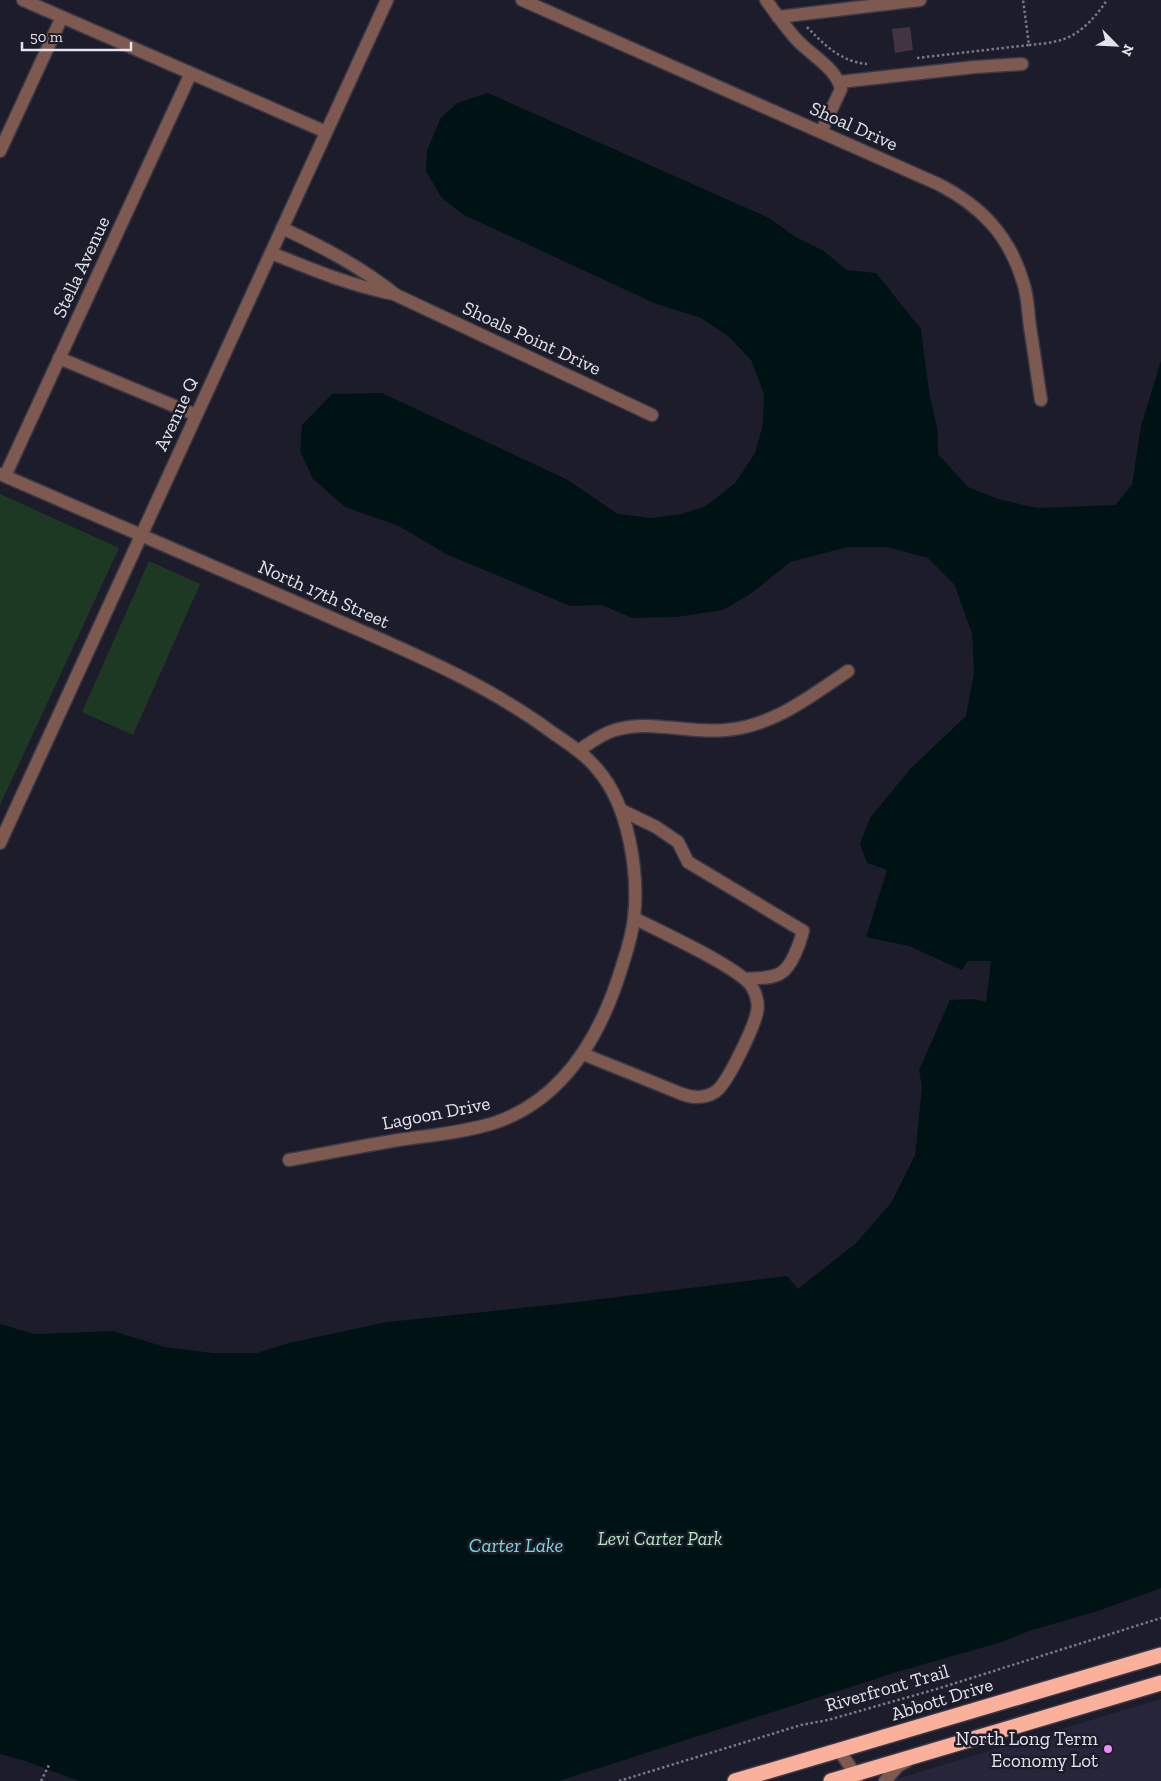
<svg xmlns="http://www.w3.org/2000/svg" width="1161" height="1781" viewBox="0 0 1161 1781" font-family="'Zilla Slab',serif">
  <style>
    .built { fill: #27253a }
    .green { fill: #1d3924 }
    .water { fill: #001314 }
    .building { fill: #423541 }
    .lines { fill: none; stroke-linecap: round; stroke-linejoin: round }
    .minor-casing { stroke: #393846; stroke-width: 15 }
    .highway-casing { stroke: #393846; stroke-width: 18 }
    .path { stroke: #797885; stroke-width: 2.5; stroke-dasharray: 2.5 2.5; stroke-linecap: butt }
    .minor { stroke: #7e594f; stroke-width: 12 }
    .highway { stroke: #fbb09b; stroke-width: 15 }
    .poi-dot { fill: #ec8cfa; stroke: #1d1c2b; stroke-width: 2 }
    .labels { text-anchor: middle; dominant-baseline: central; stroke-width: 5; stroke-linejoin: round; paint-order: stroke }
    .street-label { font-size: 19px; fill: #e3e3ed; stroke: #1d1c2b }
    .park-label { font-size: 19px; font-style: italic; fill: #b0e9bb; stroke: #1d1c2b }
    .poi-label { font-size: 19px; fill: #e3e3ed; stroke: #1d1c2b; text-anchor: end }
    .water-label { font-size: 20px; font-style: italic; fill: #7fd8dc; stroke: #1d1c2b }
  </style>
  <rect width="100%" height="100%" fill="#1d1c2b"/>
  <path class="built" d="M1161,1699v82h-272l24,-7z"/>
  <path class="green" d="M0,494l119,54 -119,257z
    M149,561l51,23 -67,151 -51,-23z"/>
  <path class="water" d="M488,93l281,125 25,18 30,15 23,19 29,3 45,56 8,63 9,40v22l30,33 30,12 39,9 78,-3 17,-20 9,-59 20,-65v1227l-63,23 -69,20 -27,11 -102,29 -341,110h-480l-54,-20 -25,-7v-430l35,10 78,-3 52,16 48,6h44l32,-10 98,-21 182,-19 218,-27 11,13 58,-46 35,-40 24,-48 7,-68 -3,-17 31,-70 23,-1 13,3 5,-41h-23l-6,9 -53,-24 -43,-9 21,-67 -20,-7 -7,-19 10,-26 40,-49 56,-53 8,-43 -2,-40 -18,-49 -26,-26 -41,-11h-39l-58,15 -38,31 -29,17 -46,7 -45,1 -30,-13 -32,1 -124,-52 -47,-28 -54,-19 -32,-28 -13,-28 2,-26 30,-31 50,-1 184,86 52,35 32,4 32,-4 24,-8 29,-23 20,-30 8,-29 1,-30 -13,-34 -22,-23 -28,-19 -47,-15 -192,-89 -21,-17 -15,-26 1,-20 13,-32 17,-16z"/>
  <path class="building" d="M910,27l3,23 -18,3 -3,-24z"/>
  <g class="lines">
    <g class="minor-casing">
      <path id="minor" d="M23,0l303,132
        M522,0l416,184c43,22 71,51 85,98 5,14 5,31 7,45 4,24 7,48 11,73
        M766,0c10,14 20,28 31,40 15,16 39,28 44,49l-20,43
        M778,17l142,-17
        M839,82l136,-15 47,-3
        M0,151l62,-134
        M282,228c41,19 79,39 114,67l256,120
        M271,253c40,16 80,33 123,41
        M59,358l137,57
        M0,474c105,46 211,91 316,137 81,36 166,69 237,122 16,11 33,22 45,37 31,36 41,103 36,148 -2,16 -6,30 -11,45 -20,68 -57,136 -129,160 -29,9 -60,12 -89,16 -39,6 -77,14 -116,21
        M5,476l186,-403
        M578,751c12,-8 23,-17 37,-21 35,-11 74,4 110,0 47,-3 86,-34 123,-59
        M621,810l35,17 22,15 10,20 115,69c-3,12 -11,35 -22,42 -10,6 -24,5 -35,6
        M0,843l387,-843
        M583,1054l99,40c11,4 22,5 33,-2 12,-7 39,-65 42,-80 2,-9 -1,-18 -5,-25 -11,-19 -95,-57 -118,-69
        M839,1750l16,24 2,7
        M885,1781l13,-15 9,-5"/>
    </g>
    <g class="highway-casing">
      <path id="highway" d="M735,1781l426,-126
        M831,1781l330,-98"/>
    </g>
    <path class="path" d="M807,27c17,18 35,35 60,37
      M1029,45c11,-1 24,-2 35,-6 18,-6 33,-24 43,-39
      M917,58l112,-13 -6,-45
      M41,1781l8,-16
      M619,1781l182,-56 27,-5 112,-32 221,-70"/>
    <use href="#minor" class="minor"/>
    <use href="#highway" class="highway"/>
  </g>
  <circle class="poi-dot" cx="1108" cy="1749" r="5"/>
  <g class="labels">
    <g class="street-label">
      <text transform="translate(854 126) rotate(24)">Shoal Drive</text>
      <text transform="translate(81 267) rotate(-65)">Stella Avenue</text>
      <text transform="translate(532 338) rotate(25)">Shoals Point Drive</text>
      <text transform="translate(176 414) rotate(-65)">Avenue Q</text>
      <text transform="translate(324 594) rotate(24)">North 17th Street</text>
      <text transform="translate(436 1113) rotate(-11)">Lagoon Drive</text>
      <text transform="translate(887 1688) rotate(-16)">Riverfront Trail</text>
      <text transform="translate(942 1699) rotate(-17)">Abbott Drive</text>
    </g>
    <g class="park-label">
      <text x="660" y="1538">Levi Carter Park</text>
    </g>
    <g class="poi-label">
      <text x="1098" y="1738">North Long Term<tspan x="1098" dy="22">Economy Lot</tspan></text>
    </g>
    <g class="water-label">
      <text x="516" y="1545">Carter Lake</text>
    </g>
  </g>
  <g transform="translate(1116 45) rotate(114)" stroke="#1d1c2b" stroke-width="4" paint-order="stroke">
  <path d="M0-4L9 19L0 12L-9 19Z" fill="#e3e3ed"/>
  <text y="-8" font-size="14" font-weight="bold" text-anchor="middle" fill="#e3e3ed">N</text>
  </g>
  <path d="M22 42v8h109v-8" fill="none" stroke="#e3e3ed" stroke-width="2.5"/>
  <text x="30" y="42" font-size="15" fill="#e3e3ed" stroke="#1d1c2b" stroke-width="4" paint-order="stroke">50 m</text>
</svg>
